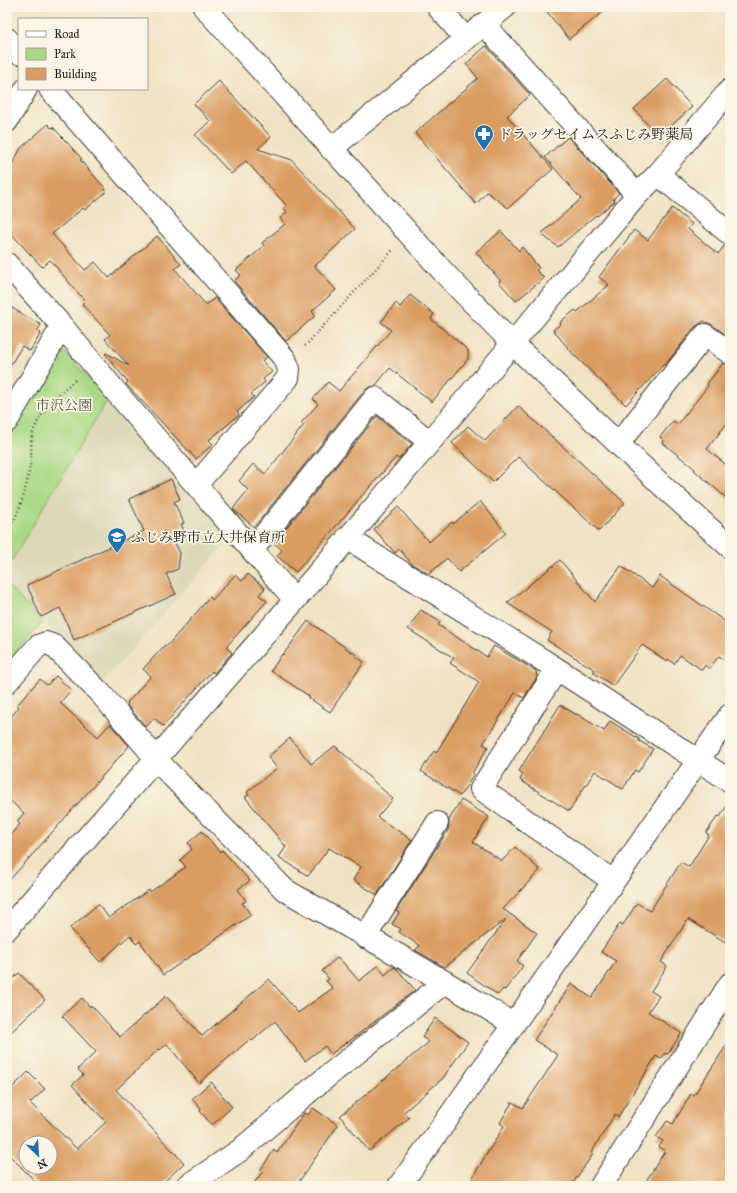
<svg xmlns="http://www.w3.org/2000/svg" width="737" height="1193" viewBox="0 0 737 1193" font-family="'IM FELL Great Primer','Noto Serif JP',serif">
  <style>
    .built { fill: #ddd8b7 }
    .green { fill: #aad986; stroke: #637a51 }
    .building { fill: #da9c61; fill-rule: evenodd }
    .lines { fill: none; stroke-linecap: round; stroke-linejoin: round }
    .minor-casing { stroke: #3c3a35; stroke-width: 24 }
    .path { stroke: #3c3a35; stroke-width: 2.5; stroke-dasharray: 1 3; stroke-linecap: butt }
    .minor { stroke: #fff; stroke-width: 22 }
    .labels { text-anchor: middle; dominant-baseline: central; stroke-width: 3.5; stroke-linejoin: round; paint-order: stroke }
    .poi-label { font-size: 14px; fill: #1c1c1c; stroke: #fcf5e5; text-anchor: start }
    .park-label { font-size: 14px; fill: #47553c; stroke: #fcf5e5 }
  </style>
  <rect width="100%" height="100%" fill="#fcf5e5"/>
  <filter id="ink" filterUnits="userSpaceOnUse"><feTurbulence type="fractalNoise" baseFrequency=".025" numOctaves="2"/><feDisplacementMap in="SourceGraphic" scale="8" xChannelSelector="R" yChannelSelector="G"/><feConvolveMatrix kernelMatrix="1 2 1 2 8 2 1 2 1" color-interpolation-filters="sRGB"/></filter>
  <filter id="wash" filterUnits="userSpaceOnUse"><feTurbulence type="fractalNoise" baseFrequency=".012" numOctaves="4" result="noise"/><feDisplacementMap in="SourceGraphic" scale="16" xChannelSelector="R" yChannelSelector="G"/><feGaussianBlur stdDeviation="0.9" result="paint"/><feColorMatrix in="noise" values="0 0 0 0 0 0 0 0 0 0 0 0 0 0 0 0 0 1.4 0 .05"/><feComposite in="paint" operator="in"/></filter>
  <g filter="url(#wash)">
    <rect width="100%" height="100%" fill="#f0e3c4"/>
    <path class="built" d="M109,400l122,138 -131,147 -49,-57 -44,-47v-10z"/>
    <path class="green" d="M66,353l42,46 -101,170v-135l46,-79z
      M7,584l36,38 -36,41z"/>
    <g id="blocks">
      <path class="building" d="M543,7h66l-40,32z
        M486,46l44,49 -23,21 46,53 -45,39 -21,-16 -11,12 -61,-71 63,-55 -12,-14z
        M667,79l25,28 -33,30 -25,-28z
        M219,81l52,56 -13,12 34,11 63,69 -40,37 21,24 -24,21 3,5 -29,25 -52,-60 7,-6 -5,-5 28,-24 -2,-3 23,-19 -5,-6 7,-6 -3,-4 3,-2 -41,-45 -15,13 -36,-39 15,-14 -16,-17z
        M48,124l3,4 2,-1 29,32 -2,1 25,28 -1,1 2,3 -21,18 -2,-2 -31,26 33,36 10,-8 14,16 48,-42 24,28 -6,5 31,36 9,-7 52,59 -5,4 10,11 -9,7 2,3 -14,12 3,3 -17,15 2,3 -30,25 4,4 -17,15 -70,-75 2,-2 -23,-28 1,-1 23,13 -24,-27 5,-4 -28,-31 3,-3 -35,-41 -8,7 -35,-38v-56l14,-25z
        M568,137l51,56 -6,6 2,2 -18,15 -1,-1 -38,32 -17,-13 40,-35 -36,-42z
        M672,208l20,16 -4,5 30,25 7,-9 5,1v92l-18,-13 -8,-4 -9,6 -30,38 -1,-1 -38,41 -52,-50 -21,-25 8,-6 -1,-2 15,-12 2,2 32,-27 -10,-8 35,-47 14,10z
        M501,231l18,20 3,-4 17,21 -3,2 8,8 -28,23 -17,-19 1,-2 -24,-28z
        M410,295l24,19 -3,5 37,31v9l-36,43 -42,-34 -15,18 -5,1 -5,3 -111,137 -21,-18 15,-19 -9,-9 14,-17 12,10 39,-49 -3,-2 17,-19 -5,-5 15,-17 11,9 52,-61 -10,-8 15,-19 4,4z
        M7,305l34,20 -4,6 4,2 -11,18 -8,-5 -15,25z
        M723,363l7,2v54l-23,30 23,19v33l-36,-31 1,-1 -32,-26 1,-2 -4,-4 13,-16 5,3 30,-38 -1,-2z
        M518,406l107,97 -26,28 -81,-74 -25,25 -41,-39 16,-17 17,15z
        M377,416l35,28 -13,15 -3,-2 -100,115 -19,-16 5,-6 -8,-7z
        M171,479l9,20 -6,3 10,21 -3,1 3,7 -12,6 8,16 -2,16 -12,5 10,20 -102,46 -14,-32 -19,9 -14,-32 117,-54 -15,-32z
        M480,501l26,32 -47,39 -12,-14 -18,16 -17,-10 -13,-15 -4,4 -21,-24 24,-22 31,35 23,-20 1,2z
        M560,560l35,42 26,-36 31,22 8,-12 70,49v38l-11,-7 -10,13 -4,-4 -3,5 -22,-15 -6,9 -6,-5 -1,2 -25,-16 -29,41 -20,-14 2,-2 -48,-30 5,-8 -45,-29z
        M248,574l17,14 -6,7 8,6 -41,46 6,6 -18,20 -2,-2 -49,55 -9,-8 -8,9 -19,-22 1,-1 -1,-1 24,-27 -8,-7 22,-24 2,1 43,-49 2,3 23,-25 7,6z
        M421,610l19,12 -2,3 49,32 7,-11 42,25 1,6 -13,21 -9,-5 -32,51 5,3 -16,26 2,1 -14,22 -39,-25 13,-20 2,2 43,-71 -29,-19 4,-5 -46,-29z
        M308,621l48,34 -1,1 9,6 -34,50 -21,-14v-2l-38,-25 11,-17 1,1z
        M56,676l15,14 -11,13 38,34 12,-13 19,22 -122,137v-44l13,-15 -3,-3 7,-8 -17,-15v-76l12,-15 -2,-2 23,-26 7,6z
        M560,705l17,10v-1l27,17 6,-10 29,18v2l14,8 -15,23 -3,-2 -12,19 -28,-18 -26,40 -49,-31 3,-6 -4,-3z
        M290,738l21,26 24,-18 58,53 -16,18 35,23 -35,55 -24,-15 8,-13 -32,-19 -21,28 -29,-19 7,-10 -41,-50 4,-2 -2,-3 30,-24 -9,-11z
        M461,800l28,17 -16,25 29,19 13,-14 25,23 -37,39 34,24 -20,28 6,5 -18,24 -2,-1 -5,6 -31,-22 39,-54 -61,48 -30,-17 5,-4 -21,-14 2,-3 -9,-5 7,-11 -3,-2 52,-81 1,-6v-4z
        M730,801v144l-42,-26 -27,43 6,4 -16,25 8,5 -11,16 33,21 -13,21 -3,-1 -4,6 -5,-3 -38,61 -3,-3 -24,39 2,1 -22,32h-100l4,-6 -3,-2 32,-52 -4,-3 12,-21 11,6 35,-53 -24,-15 37,-56 21,14 24,-37 -15,-9 19,-29 3,2 14,-22 13,8 31,-49 8,5 20,-32 -3,-2 12,-17 2,1z
        M202,831l18,21 2,-2 28,31 -12,8 8,12 -4,2 9,12 -88,60 -23,-34 -4,3 -6,-9 -30,27 -30,-34 28,-24 11,14 40,-28 1,2 36,-25 -6,-7 12,-11 -4,-6z
        M338,957l21,24 19,-15 7,9 9,-8 3,2 18,21 -68,53v-1l-16,12 -6,-8 -20,15 -30,-40 -23,20 -2,-2 -51,44 -32,-39 -7,6 -1,-1 -43,41 68,73 -24,23h-120l-32,-32 3,-2 -4,-4v-55l21,-21 17,17 -15,14 47,46 29,-27 -34,-37 11,-10 -5,-6 18,-17 -34,-36 20,-18 8,9 1,-2 29,32 46,-41 36,40 67,-57 29,34 35,-25 -7,-7 3,-2 -7,-8zM26,1143h24v24h-24z
        M19,973l26,27 -38,36v-52z
        M435,1018l33,24 -25,36 -39,34 5,6 -40,33 -29,-35 89,-74 -7,-5z
        M730,1040v133l-8,13h-79l22,-35 -6,-4 4,-6 -7,-4 11,-16 6,3 18,-30 3,1z
        M211,1082l21,25 -20,18 -12,-14 1,-2 -9,-10z
        M313,1108l25,17 -42,61h-44l11,-15 -2,-2 13,-19 3,3 27,-40 4,2z"/>
    </g>
  </g>
  <g filter="url(#ink)">
    <use href="#blocks" fill-opacity="0" stroke="#3c3a35" stroke-width="1"/>
    <g class="lines">
      <g class="minor-casing">
        <path id="minor" d="M204,7l244,270 64,66 155,147 63,57
          M438,7l28,32
          M484,24l153,171
          M7,39l12,14
          M50,89l235,270 4,10 -1,9 -92,107
          M7,121l19,-32
          M331,149l174,-142
          M658,174l72,60
          M7,264l55,62 54,66 179,208
          M7,421l55,-95
          M618,444l87,-109 25,18
          M347,538l210,131 173,112
          M252,550l123,-152 55,44
          M557,669l-76,120 132,92
          M7,682l31,-36 8,-3 8,3 47,48 66,77 118,119 160,92 68,42
          M7,929l288,-329 135,-158 207,-247 21,-21 72,-84
          M365,937l72,-114
          M187,1186l52,-35 74,-63 132,-106
          M399,1186l47,-65 284,-406
          M601,1186l129,-202"/>
      </g>
      <path class="path" d="M305,346l88,-96
        M7,533c14,-23 20,-47 24,-73 1,-9 -1,-22 3,-31 9,-20 24,-35 41,-49"/>
      <use href="#minor" class="minor"/>
    </g>
  </g>
  <defs>
    <g id="pharmacy-pin" transform="scale(1)"><path d="M0 17L-7.5 6A9.5 9.5 0 1 1 7.5 6Z" fill="#1f6fb2" stroke="#fcf5e5"/><path d="M-2-6h4v4h4v4h-4v4h-4v-4h-4v-4h4Z" fill="#fff"/></g>
    <g id="school-pin" transform="scale(1)"><path d="M0 17L-7.5 6A9.5 9.5 0 1 1 7.5 6Z" fill="#1f6fb2" stroke="#fcf5e5"/><path d="M0-5L7-2L0 1L-7-2ZM-4 1L0 2.5L4 1V4Q0 6-4 4Z" fill="#fff"/></g>
  </defs>
  <g fill-rule="evenodd">
    <use href="#pharmacy-pin" x="484" y="134"/>
    <use href="#school-pin" x="117" y="537"/>
  </g>
  <g class="labels">
    <g class="poi-label">
      <text x="498" y="134">ドラッグセイムスふじみ野薬局</text>
      <text x="131" y="537">ふじみ野市立大井保育所</text>
    </g>
    <g class="park-label">
      <text x="64" y="405">市沢公園</text>
    </g>
  </g>
  <rect width="737" height="1193" fill="none" stroke="#fcf5e5" stroke-width="24"/>
  <rect x="18" y="18" width="130" height="72" fill="#fcf5e5" stroke="#a29e95"/>
  <rect x="26" y="31" width="20" height="6" fill="#ffffff" stroke="#a29e95"/>
  <text x="54" y="38" font-size="12" fill="#1c1c1c">Road</text>
  <rect x="26" y="48" width="20" height="12" fill="#aad986" stroke="#a29e95"/>
  <text x="54" y="58" font-size="12" fill="#1c1c1c">Park</text>
  <rect x="26" y="68" width="20" height="12" fill="#da9c61" stroke="#a29e95"/>
  <text x="54" y="78" font-size="12" fill="#1c1c1c">Building</text>
  <g transform="translate(38 1155) rotate(155)"><circle r="19" fill="#fcf5e5" stroke="#a29e95"/>
  <path d="M0-3L7 15L0 10L-7 15Z" fill="#1f6fb2"/>
  <text y="-6" font-size="11" font-weight="bold" text-anchor="middle" fill="#1c1c1c">N</text>
  </g>
</svg>
